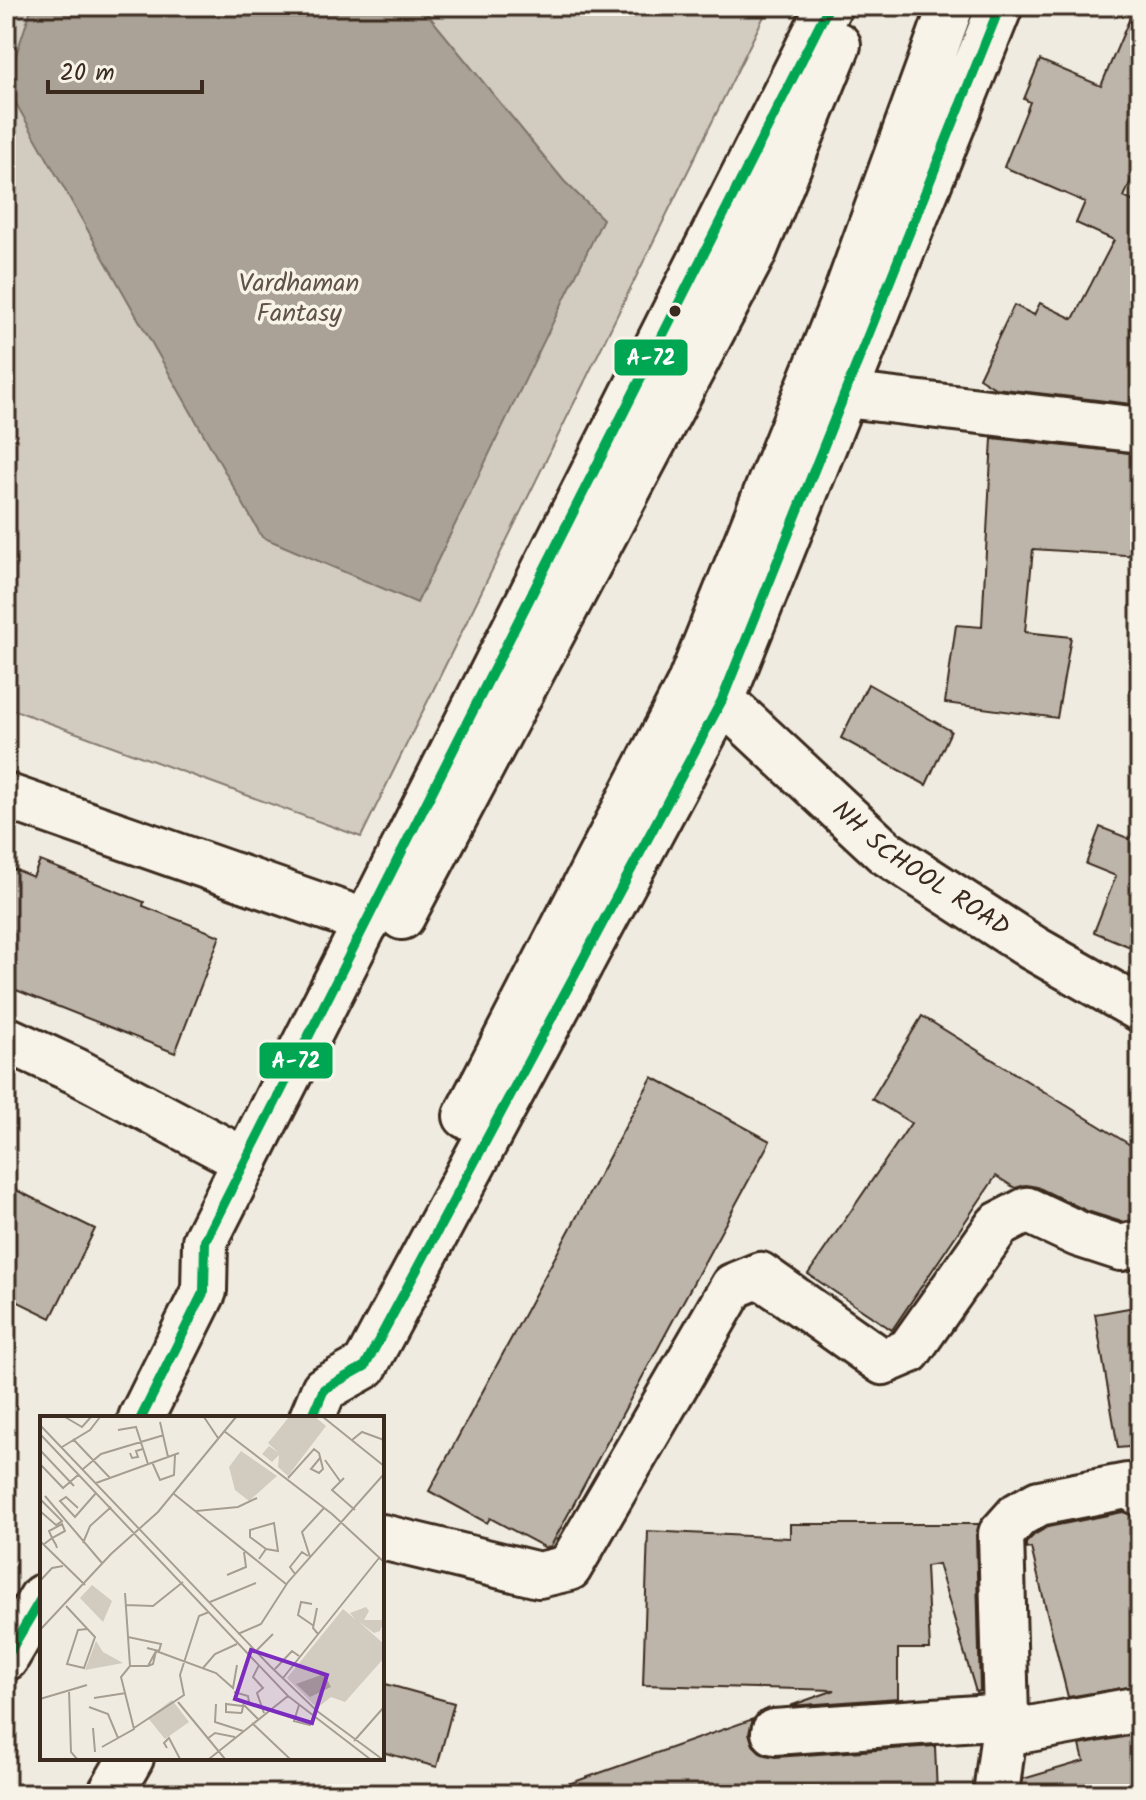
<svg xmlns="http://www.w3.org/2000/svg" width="1146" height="1800" viewBox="0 0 1146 1800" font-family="Kalam,sans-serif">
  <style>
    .green { fill: #d1cbc0; stroke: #867a6f; stroke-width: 2 }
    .water { fill: #aaa296; stroke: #7e7266; stroke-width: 2 }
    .building { fill: #bdb5aa; stroke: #3b2a1e; stroke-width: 2 }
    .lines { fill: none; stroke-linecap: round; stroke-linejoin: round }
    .street-casing { stroke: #3b2a1e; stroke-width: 50 }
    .secondary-casing { stroke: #3b2a1e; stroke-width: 50 }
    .primary-casing { stroke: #3b2a1e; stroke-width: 50 }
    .street { stroke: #f7f3e8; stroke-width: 44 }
    .secondary { stroke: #f7f3e8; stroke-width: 44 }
    .primary { stroke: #f7f3e8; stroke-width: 44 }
    .bus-1-casing { stroke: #f7f3e8; stroke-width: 16 }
    .bus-1 { stroke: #00a651; stroke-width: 10 }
    .bus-dot { fill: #3b2a1e; stroke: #f7f3e8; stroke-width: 3 }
    .labels { text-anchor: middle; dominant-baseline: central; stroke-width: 7; stroke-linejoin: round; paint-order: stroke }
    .park-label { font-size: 26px; fill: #605246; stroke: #f7f3e8 }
    .street-label { font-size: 26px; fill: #3b2a1e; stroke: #f7f3e8 }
    .inset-road { fill: none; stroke: #a79e92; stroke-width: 2 }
    .view { fill: #7b2cbf; fill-opacity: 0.15; stroke: #7b2cbf; stroke-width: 4 }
    .inset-edge { fill: none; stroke: #3b2a1e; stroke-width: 4 }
    .line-badge { stroke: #f7f3e8; stroke-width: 3 }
    .badge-label { font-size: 22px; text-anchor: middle; font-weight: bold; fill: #fff }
  </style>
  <rect width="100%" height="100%" fill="#efebe0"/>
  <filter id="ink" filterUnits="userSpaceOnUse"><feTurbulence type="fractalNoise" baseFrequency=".0125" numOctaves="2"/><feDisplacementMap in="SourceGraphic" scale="16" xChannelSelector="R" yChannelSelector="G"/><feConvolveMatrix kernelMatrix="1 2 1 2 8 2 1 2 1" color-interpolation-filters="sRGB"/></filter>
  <g filter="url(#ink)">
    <path class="green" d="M6,6h763l-408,831 -355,-130z"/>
    <path class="water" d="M32,6h389l143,175 39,38 -186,384 -155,-66 -256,-451z"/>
    <path class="building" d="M1135,6h5v153l-16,38 10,5 6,-11v214l-145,-17 -16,-10 35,-73 20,10 6,-12 33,16 41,-79 -38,-17 9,-21 -81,-35 26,-65 -6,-3 16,-39 61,26z
      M992,438l148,16v102l-107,-7 -8,83 46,5 -14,81 -112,-15 11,-78 26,2z
      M868,684l83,47 -25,54 -85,-47z
      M1137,820l3,1v130l-46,-19 22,-56 -30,-12 14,-37 30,12z
      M40,861l104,41 -1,4 77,30 -45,117 -169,-67v-120l27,11z
      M922,1016l218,135v68l-18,3 -35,-11 -50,-24 -11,-2 -11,3 -19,-12 -104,154 -84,-56 103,-151 -39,-24z
      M652,1077l118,64 -219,405 -5,2 -56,-30 -3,5 -58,-32z
      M6,1185l89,44 -44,89 -45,-22z
      M1140,1306v140l-22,2 -23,-134z
      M1123,1512l17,6v167l-72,12 -37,-149 -5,1v-6l8,-8 14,-8z
      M790,1524h190l-4,11 4,156 -4,1 -38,-128 -12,2 4,83h-32v49l-108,8 45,-16 -192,-5 5,-154 142,7z
      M382,1683l72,20 -17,64 -55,-15z
      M753,1719l-4,14 4,12 9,9 13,3 160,-11 2,48h-379l-1,-6z
      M1140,1734v60h-119l2,-15 61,-18 -4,-16z"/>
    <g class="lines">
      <g class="street-casing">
        <path id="street" d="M845,395l295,35
          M6,796l361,126
          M6,1039l70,32 170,90
          M382,1537l157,38 30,-7 164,-282 27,-11 123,87 26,-11 89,-126 29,-15 51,24 43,14 19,-5
          M774,1732l232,-16 18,14 116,-21
          M996,1794l10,-78 -5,-182 17,-19 21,-12 88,-17 13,7"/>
      </g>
      <g class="secondary-casing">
        <g id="secondary">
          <path id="s1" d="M722,700l163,152 148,96 107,61"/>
        </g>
      </g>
      <g class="primary-casing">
        <path id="primary" d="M402,917l351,-663 85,-209
          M466,1116l223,-431 156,-388 106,-291
          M141,1418l63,-127 1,-50 624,-1235
          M312,1418l12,-29 41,-23 357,-666 278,-694
          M6,1658l36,-61
          M110,1794l21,-36"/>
      </g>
      <use href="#street" class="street"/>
      <use href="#secondary" class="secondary"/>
      <use href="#primary" class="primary"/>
      <g class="bus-1-casing">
        <path id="bus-1" d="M141,1418l63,-127 1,-50 624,-1235
          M312,1418l12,-29 41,-23 357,-666 278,-694
          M6,1658l36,-61"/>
      </g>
      <use href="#bus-1" class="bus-1"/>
    </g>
  </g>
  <circle class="bus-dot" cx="675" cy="311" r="7"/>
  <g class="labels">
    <g class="park-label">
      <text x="299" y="284">Vardhaman<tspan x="299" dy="30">Fantasy</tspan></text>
    </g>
    <g class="street-label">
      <text stroke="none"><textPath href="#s1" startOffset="262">NH SCHOOL ROAD</textPath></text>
    </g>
  </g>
  <g transform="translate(40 1416)">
    <rect width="344" height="344" fill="#efebe0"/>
    <path d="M249,1h26l11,9 -38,50 -10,-9 1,-12 -7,7 -10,-8 7,-8 10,7 -11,-10zM201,35l36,25 -28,25 -14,-11 -6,-23zM52,169l20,16 -9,21 -23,-24zM326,191l3,4 -5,9h20l-4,11 -6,2 -16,-12 26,23v14l-39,44 -14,-5 -14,11 -30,-30 56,-69 12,10 -5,-6zM56,225l7,11 20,11 -38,7zM132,284l17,22 -24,17 -17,-21z" fill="#d1cbc0"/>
    <path d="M284,258l7,13 -21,10 -14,-13z" fill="#aaa296"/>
    <path class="inset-road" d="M25,1l17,10 9,-10M164,1l14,21M283,1l61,49M120,6l8,35M0,9l230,241 47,45 65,48M78,14l18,-3 12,37M184,15l108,83 52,48M0,18l248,262 82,63M33,23l37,39M312,24l10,-8 22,8M22,31l28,-17 10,-13M0,34l34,36M90,37l2,5 6,-1 -2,-6 7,-2M285,44l15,21M112,46l8,18 14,-5 1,-20M0,48l23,24 15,-13M43,53l18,-15 63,-19M248,62l26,-29 5,4 4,16 -4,4 -8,-4 9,-11M304,62l-12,12 23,20M56,67l83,-30M134,78l112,90M5,80l57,67M38,92l-12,-11 -6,4 15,16 21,-24M0,95l16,14 6,-4 -22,-22M156,95l42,-4 19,-9M0,125l45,44M43,127l7,-17 21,-19M3,129l9,-7 13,-7 -3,-7 -13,7 3,7 4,7 1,3M270,141l-8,-25 22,-24M219,143l7,-10 -16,-12v-7l24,-7 4,28 -12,-2M255,158l-5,-7 12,-15 6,4M187,159l19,-8 -2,-15M0,165l12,-13 11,-2M85,177l5,73M170,186l46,-19M272,188l-11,-2 -3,13 16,11M86,189l27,1 30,-24M26,190l29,31 -11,31 -17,-4 11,-34 9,-1M277,192l-4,20 5,6M0,214l71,-76 47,-42 78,-95M198,218l23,-10 27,-42 96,-108M88,221l33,7 -2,7 -12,-3M116,235l60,22 17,15 4,-23M216,235l17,-17M219,249l-6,12 10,11 -6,5 7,20M90,250h18l5,-2 3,-13 -8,15M163,252l12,-14 22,-10M235,253l17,-18 7,5M243,262l96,-120M29,274l2,62 6,7M194,276l14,4 1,6 -5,1 -1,3 -1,6 -1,1 -15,-1v-8l8,1 9,1h2l13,13M54,282l32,-5M0,283l47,-14M138,286l47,57M176,288l-1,18 28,9M259,289l-5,16 16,4 3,-8M49,291l19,7 10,24M212,307l38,36M53,312l2,24M94,312l50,-33 -4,-20 19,-59 10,-4M167,323l8,-6 20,4M314,325l30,-34M62,331l32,-18 -13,-52 9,-11M127,332l-3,-5 5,-5 11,21M169,343l79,-63"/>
    <path class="view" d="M211,234l76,25 -15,48 -77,-24z"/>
    <rect width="344" height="344" class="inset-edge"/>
  </g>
  <g class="line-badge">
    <rect x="613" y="338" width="76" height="39" rx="8" fill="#00a651"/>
    <rect x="258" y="1041" width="76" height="39" rx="8" fill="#00a651"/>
  </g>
  <g class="badge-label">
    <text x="651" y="365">A-72</text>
    <text x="296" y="1068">A-72</text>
  </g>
  <rect width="1146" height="1800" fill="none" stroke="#f7f3e8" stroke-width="32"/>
  <rect x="16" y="16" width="1114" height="1768" fill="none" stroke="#3b2a1e" stroke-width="3" filter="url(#ink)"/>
  <path d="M48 80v12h154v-12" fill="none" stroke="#3b2a1e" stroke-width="4"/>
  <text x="60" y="80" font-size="24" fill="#3b2a1e" stroke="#f7f3e8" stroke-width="6" paint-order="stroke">20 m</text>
</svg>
